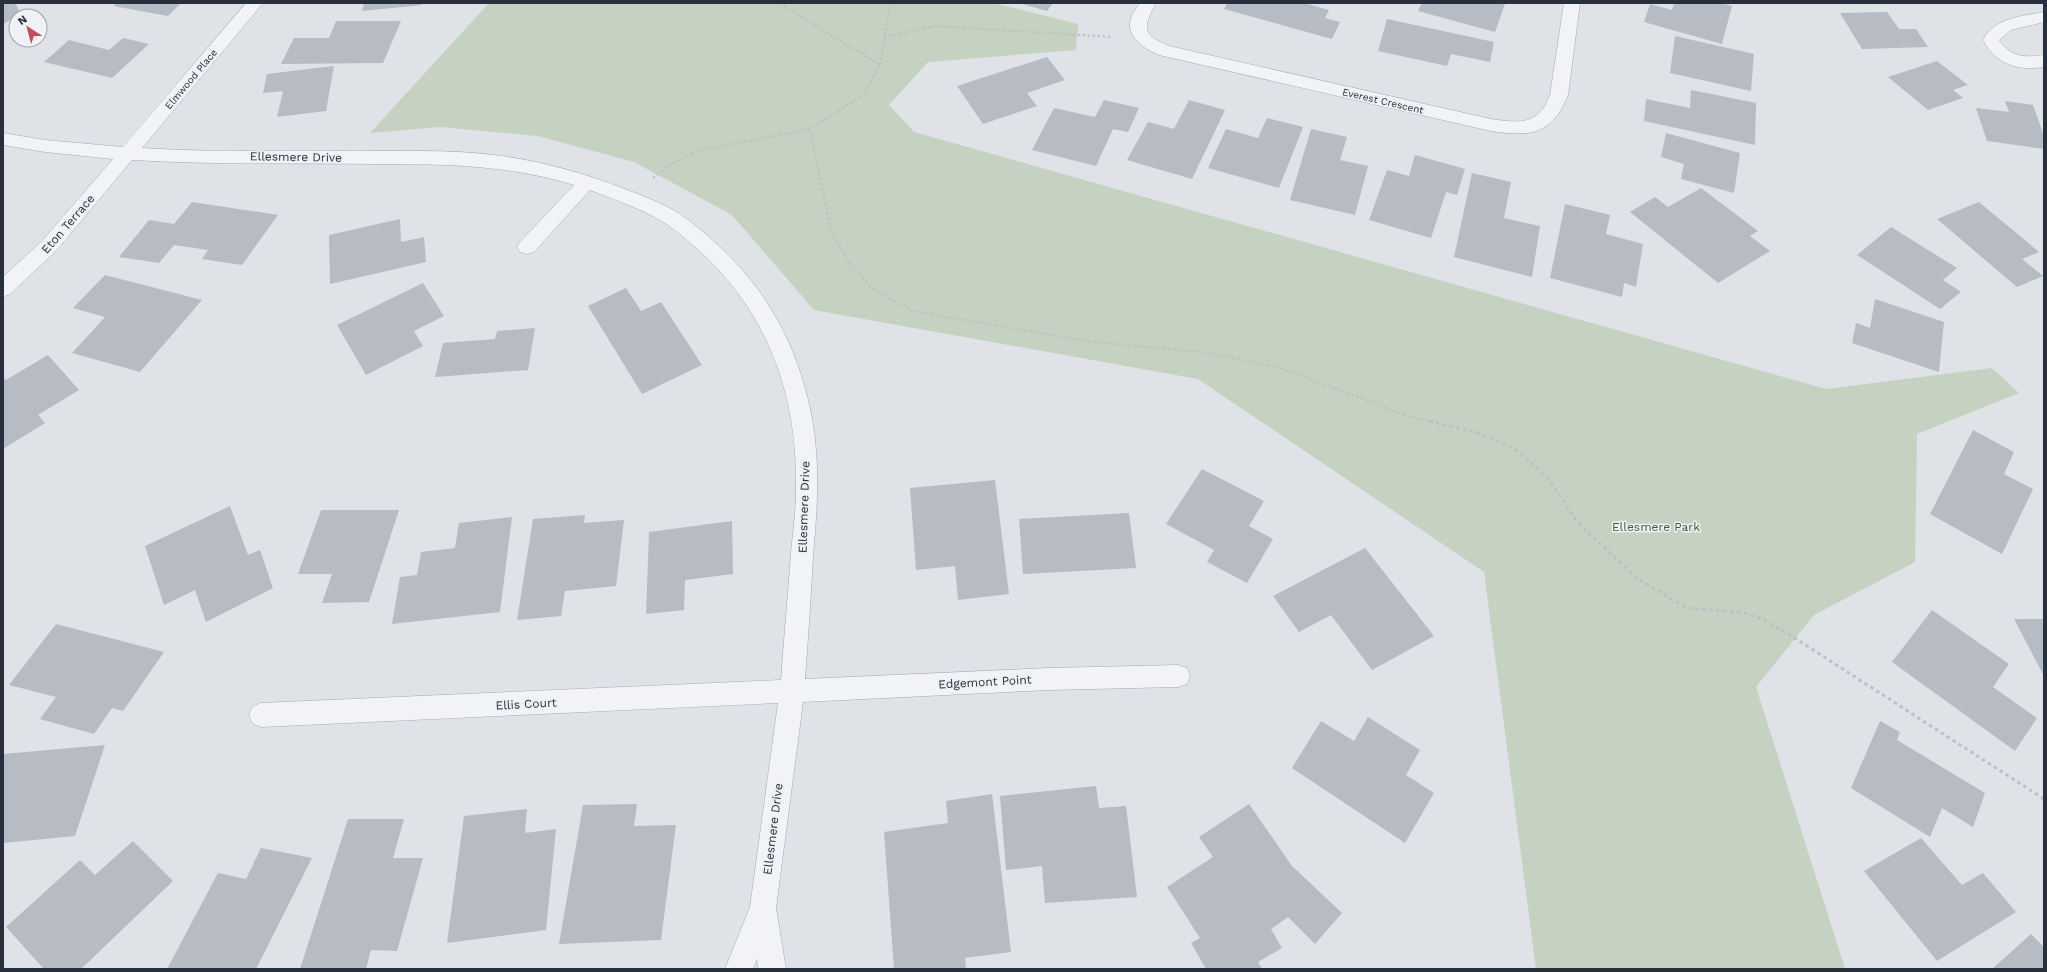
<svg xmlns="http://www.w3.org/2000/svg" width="2047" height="972" viewBox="0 0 2047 972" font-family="'Work Sans',sans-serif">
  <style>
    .green { fill: #c5d1c1 }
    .building { fill: #b7bbc4 }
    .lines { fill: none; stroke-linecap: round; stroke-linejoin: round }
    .minor-casing { stroke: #a5a9b1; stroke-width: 1 }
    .path-far1 { stroke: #bdc0c6; stroke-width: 2; stroke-dasharray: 2.5 2.5; stroke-linecap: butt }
    .path { stroke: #bdc0c6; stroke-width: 3; stroke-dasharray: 3.5 3.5; stroke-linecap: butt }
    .minor { fill: #f1f3f6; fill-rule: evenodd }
    .labels { text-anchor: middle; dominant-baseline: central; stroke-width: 3; stroke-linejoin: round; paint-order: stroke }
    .far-street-label { font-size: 10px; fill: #29303d; stroke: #eef1f5 }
    .street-label { font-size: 12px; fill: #29303d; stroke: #eef1f5 }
    .park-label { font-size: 12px; fill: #3d5837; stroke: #eef1f5 }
  </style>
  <rect width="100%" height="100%" fill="#dfe2e7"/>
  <path class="green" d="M489,3h505l84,21 -2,26 -148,12 -39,43 25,27 912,257 166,-21 27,25 -102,41 -2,128 -101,53 -58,72 89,282h-309l-52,-397 -286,-193 -384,-69 -82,-95 -98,-53 -96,-26 -98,-9 -70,6z"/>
  <path class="building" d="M3,3h12l6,11 -18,10z
    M117,3h64l-13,13 -55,-10z
    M364,3h59l-1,2 -60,6z
    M1019,3h34l-6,8z
    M1227,3h77l25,7 -4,8 15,4 -8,17 -108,-30z
    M1422,3h79l4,1 -10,28 -77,-21z
    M1674,3h46l12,3 -10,38 -78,-22 6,-18 22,6z
    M1887,12l12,17h17l12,18 -66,2 -22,-36z
    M1387,19l107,23 -4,20 -39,-8 -4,12 -69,-15z
    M336,21h65l-18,42 -102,1 13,-26h35z
    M1675,36l79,18 -3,37 -81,-18z
    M123,38l26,6 -37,34 -68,-16 25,-22 40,10z
    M1047,57l18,23 -38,13 10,13 -54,18 -26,-38z
    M1937,61l31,24 -15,5 10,8 -35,12 -40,-33z
    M334,66l-8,45 -49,6 6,-26 -20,2 4,-19z
    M1691,90l65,13 -1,42 -111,-24 2,-22 44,9z
    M1104,100l35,8 -11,24 -15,-3 -17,37 -64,-16 22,-42 41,9z
    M1189,100l36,10 -33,69 -65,-19 21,-38 26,7z
    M2005,101l28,4 11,31v13l-57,-8 -11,-33 33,4z
    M1267,118l36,9 -24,61 -71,-20 18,-39 32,9z
    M1311,129l36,8 -7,23 28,6 -13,49 -65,-15z
    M1666,133l74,20 -6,40 -53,-14 3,-15 -23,-7z
    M1415,155l50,14 -8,26 -11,-3 -15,46 -62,-18 18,-50 22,6z
    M1472,173l39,9 -7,36 36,8 -8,51 -78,-20z
    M1701,188l57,43 -8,5 20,15 -52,32 -88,-71 25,-15 13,10z
    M192,202l86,13 -36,50 -40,-6 6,-9 -34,-5 -15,18 -40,-6 30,-37 25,4z
    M1979,202l60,50 -17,7 21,17 -26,11 -80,-68z
    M1565,204l45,11 -4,19 37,10 -7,43 -12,-4 -2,14 -72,-19z
    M400,219l1,23 23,-5 2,25 -96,22 -1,-49z
    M1891,227l66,41 -14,12 18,12 -21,17 -83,-54z
    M105,275l97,25 -62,72 -68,-19 33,-36 -32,-9z
    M423,283l21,33 -30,15 9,15 -57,29 -29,-50z
    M626,288l15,23 20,-9 41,63 -60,29 -54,-88z
    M1875,299l69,23 -5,50 -87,-29 4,-20 14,5z
    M535,328l-7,42 -93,7 8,-34 52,-4 2,-8z
    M48,355l31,35 -41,25 7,8 -42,26v-72l3,3z
    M1973,430l41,22 -10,22 29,15 -31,65 -72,-40z
    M1202,469l62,32 -15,25 24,13 -26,44 -40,-21 7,-12 -48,-26z
    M995,480l14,114 -51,6 -3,-34 -39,4 -6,-82z
    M230,506l18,49 12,-5 13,38 -67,34 -11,-32 -31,15 -19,-59z
    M321,510h78l-30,92 -47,1 10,-29h-34z
    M1129,513l7,55 -113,6 -4,-55z
    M585,515l-1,8 40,-3 -8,66 -51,5 -4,25 -44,4 16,-101z
    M512,517l-12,95 -108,12 8,-47 17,-2 4,-23 34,-4 4,-25z
    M732,521l1,53 -48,6 -1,30 -38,4 3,-82z
    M1365,548l69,88 -62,34 -41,-55 -32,17 -26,-36z
    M1932,610l77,54 -16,23 44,31 -22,33 -123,-89z
    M2014,619h30v57z
    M56,624l108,28 -41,59 -11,-3 -18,26 -54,-15 16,-22 -47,-12z
    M1368,717l52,33 -14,25 28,18 -29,50 -113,-75 29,-47 33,20z
    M1880,721l20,11 -3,8 88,53 -12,34 -31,-19 -12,29 -79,-49z
    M105,745l-30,91 -72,7v-89z
    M1096,786l3,22 27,-2 11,91 -92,6 -3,-37 -36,4 -6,-74z
    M992,794l19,158 -46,6 1,11h-72l-10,-137 64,-9 -2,-22z
    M637,804l-3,22 42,-1 -15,115 -102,4 24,-139z
    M1249,804l43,62 50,47 -27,31 -27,-27 -17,12 11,19 -24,14 4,7h-56l-15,-26 9,-5 -33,-51 46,-30 -14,-20z
    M527,809l-2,24 31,-4 -10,101 -99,13 17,-127z
    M348,819h56l-11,39h30l-26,93 -26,-1 -5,19h-66z
    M1921,838l41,47 21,-12 33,39 -79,49 -73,-90z
    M133,841l40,40 -92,88h-37l-38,-42 74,-67 15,15z
    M261,848l51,10 -56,111h-89l51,-96 28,6z
    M2031,934l13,13v22h-52z"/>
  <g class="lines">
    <g class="minor-casing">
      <path id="minor" d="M246,3h17l-121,145c78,5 156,2 234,3 39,0 79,-1 117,4 44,5 88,17 129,33 19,7 40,15 58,26 20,14 39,31 56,49 42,45 67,101 77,161 7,44 4,88 0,132 -2,41 -5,82 -8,123l244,-11 129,-3 9,3 3,8 -3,8 -9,3 -129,3 -246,12 -27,206 10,61h-28l-1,-10 -4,10h-28l25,-62 28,-204 -517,24 -9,-4 -3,-8 3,-8 9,-4 520,-23c3,-43 7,-85 10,-127 2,-21 5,-42 5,-63 2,-89 -25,-170 -89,-232 -14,-13 -27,-25 -42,-35 -23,-14 -49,-23 -75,-33l-56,62 -7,2 -7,-2 -3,-5 3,-5 54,-57c-65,-20 -129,-21 -196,-21 -82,-1 -164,1 -246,-4l-76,91 -46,43 -7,3v-20l39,-36 71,-82 -68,-7 -42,-7v-12l42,7 78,7z
        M1140,3h16c-13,24 -15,32 13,43l322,73c29,4 47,7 59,-24l14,-92h16l-12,92c-16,40 -38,42 -77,36l-332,-76c-13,-5 -34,-18 -28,-36 1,-6 6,-11 9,-16z
        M2044,12v10l-33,8 -12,10c10,17 28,18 45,15v12c-27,4 -47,-2 -61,-27 11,-22 39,-24 61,-28z"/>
    </g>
    <path class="path-far1" d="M884,37l51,-11 178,11
      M880,65l10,-62
      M810,129l21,102 18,32 24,26 39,22 182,31 116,11 71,15 127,48 25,6
      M653,178l20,-15 23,-12 114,-22 54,-35 16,-29 -101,-62"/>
    <path class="path" d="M1429,421l53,13 38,18 29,28 30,44 59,55 49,29 55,4 20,7 25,14 257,166"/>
    <use href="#minor" class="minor"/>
  </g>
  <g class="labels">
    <g class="far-street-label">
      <text transform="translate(191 79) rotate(-50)">Elmwood Place</text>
      <text transform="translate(1383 101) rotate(13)">Everest Crescent</text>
    </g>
    <g class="street-label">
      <text transform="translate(296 157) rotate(1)">Ellesmere Drive</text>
      <text transform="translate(68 224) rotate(-49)">Eton Terrace</text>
      <text transform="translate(804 507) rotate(-88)">Ellesmere Drive</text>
      <text transform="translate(985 682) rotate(-3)">Edgemont Point</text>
      <text transform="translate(526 704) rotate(-3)">Ellis Court</text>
      <text transform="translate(773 829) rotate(-83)">Ellesmere Drive</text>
    </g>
    <g class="park-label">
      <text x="1656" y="527">Ellesmere Park</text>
    </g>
  </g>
  <rect width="2047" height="972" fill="none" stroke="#29303d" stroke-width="8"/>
  <g transform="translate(28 28) rotate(324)"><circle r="19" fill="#eef1f5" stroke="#9fa4ab"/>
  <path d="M0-3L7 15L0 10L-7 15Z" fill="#c44c5d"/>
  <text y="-6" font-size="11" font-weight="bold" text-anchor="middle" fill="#29303d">N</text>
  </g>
</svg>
